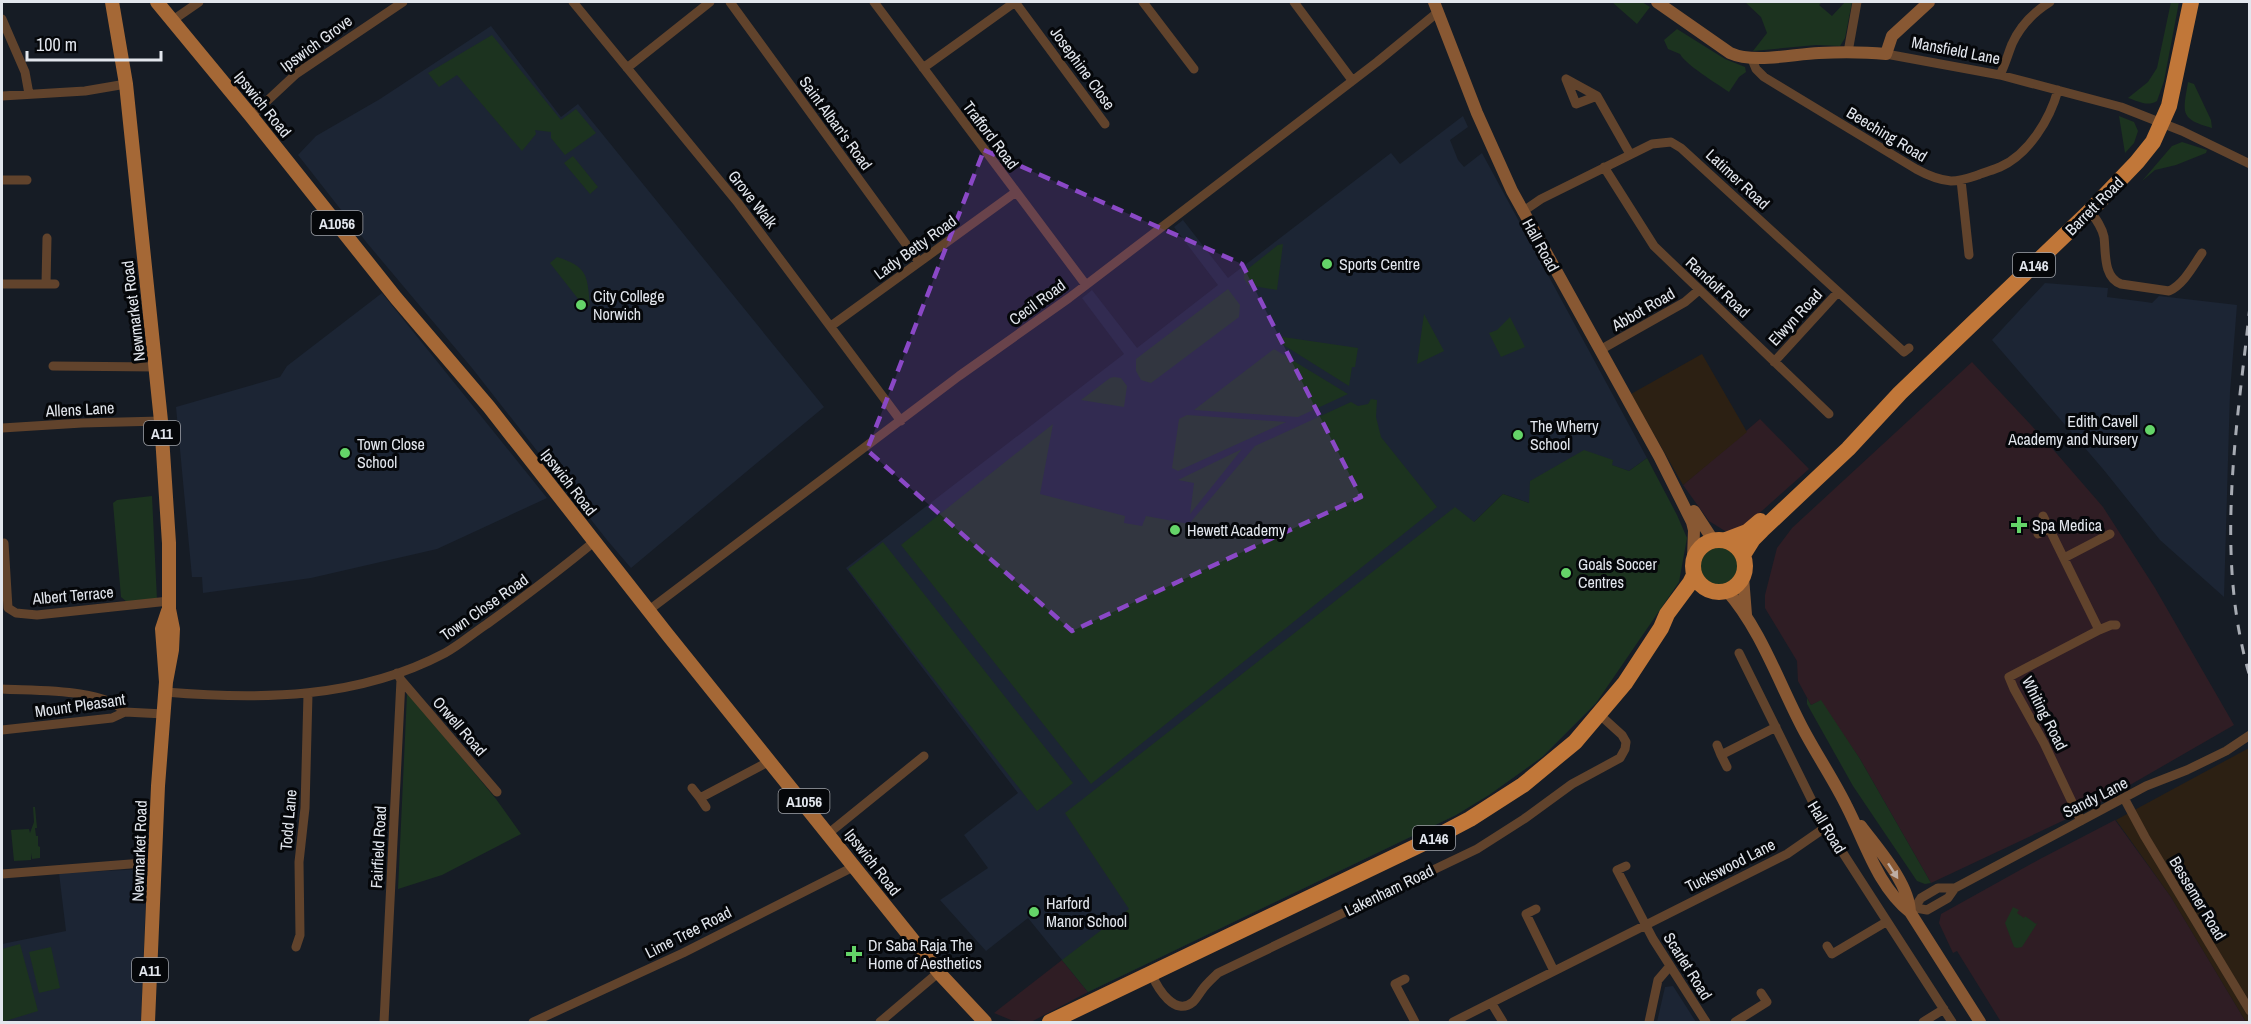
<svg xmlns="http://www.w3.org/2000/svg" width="2251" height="1024" viewBox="0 0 2251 1024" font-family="'Archivo Narrow',sans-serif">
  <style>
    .commercial { fill: #2f1d24 }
    .industrial { fill: #2c2013 }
    .built { fill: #1c2534 }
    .green { fill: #1c331f }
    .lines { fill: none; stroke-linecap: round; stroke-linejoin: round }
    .street { stroke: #61432c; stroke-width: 9 }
    .secondary { stroke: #885833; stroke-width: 12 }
    .primary { stroke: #a56836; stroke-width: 14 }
    .highway { stroke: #c17739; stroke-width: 16 }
    .rail { stroke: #a7abb3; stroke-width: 3; stroke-dasharray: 10 10; stroke-linecap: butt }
    .oneway { fill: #beada3 }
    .marked { fill: #8a48c6; fill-opacity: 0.2; stroke: #8a48c6; stroke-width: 4.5; stroke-dasharray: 12 8; stroke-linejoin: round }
    .poi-dot { fill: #64d468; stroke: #05070a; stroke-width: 2 }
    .labels { text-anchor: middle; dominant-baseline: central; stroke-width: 6; stroke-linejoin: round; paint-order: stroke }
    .shield { fill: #05070a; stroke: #a0a3a9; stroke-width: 1.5 }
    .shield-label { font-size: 15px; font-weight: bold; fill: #e2e6ed }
    .street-label { font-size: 16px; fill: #e2e6ed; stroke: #05070a }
    .poi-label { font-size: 16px; fill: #e2e6ed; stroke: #05070a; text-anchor: start }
  </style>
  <rect width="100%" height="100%" fill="#161c25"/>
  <path class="commercial" d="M1972,362l72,77 59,68 52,81 79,137 -144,83 -159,75 -71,-124 -40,-58 -9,4 -13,-24 -1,-20 -32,-53v-13l12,-47 15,-20z
    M1760,419l49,50 -64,57 -10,4 -10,1 -16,-10 -26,-36z
    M2115,820l56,77 75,125h-245l-44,-71 -4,2 -14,-30 2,-9 99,-55z
    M1062,960l26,32 -57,30 -20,-2 -17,-7z"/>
  <path class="industrial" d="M1702,354l45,78 -64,53 -52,-91z
    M2249,748v274h-3l-75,-125 -55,-77z"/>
  <path class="built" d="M491,26l70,91 17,-13 246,303 -193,161 -24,-28 -135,-172 -105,-125 -69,-88 18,-19 64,-37z
    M1463,116l5,11 -18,13 8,20 6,7 18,-14 165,305 -18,13 -18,-6 2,-5 -84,43 -26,-9 -29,28 71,175 51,6 -54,54 -42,30 -44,28 -368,177 -60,-74 -42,33 -46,-51 48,-32 -24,-33 54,-42 -172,-225 278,-214 -42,-56 4,-3 6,-5 45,58 81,-63 -44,-58 9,-7 45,58 163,-125 9,11z
    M2045,283l63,5 -1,9 39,5 6,1 7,-7 78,9 -7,87 -6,205 -64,-57 -57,-71 -111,-129z
    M382,293l165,205 -110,51 -126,29 -108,15 -1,-16h-10l-16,-170 104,-30 7,-11z
    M147,869l-6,153h-139v-78l64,-13 -7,-58z
    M1673,986l23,36h-39l8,-35z"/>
  <path class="green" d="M1612,2h30l8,5 -13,17z
    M1745,2h77l-3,3 13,11 13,-14h7l-7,36 -5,8 -24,-1 -63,6 14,-18 -6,-16z
    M2171,2h8l-15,79 -7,20c-10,6 -19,0 -29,-3l20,-16 9,-14z
    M1677,29l48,30 20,8 1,5 -7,5 -10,15c-13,-9 -43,-27 -49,-38l-12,-5 -4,-9z
    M492,35l69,85 15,-11 20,24 -31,22 -14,-17v-6l-16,-2 1,4 -14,17 -65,-76 -18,12 -11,-14z
    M2188,82l6,2 17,36 1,8c-33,-9 -29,-15 -24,-46z
    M2119,116l15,6 4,9 -4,12 -9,10z
    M2182,142l25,8 -1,3 -30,12 -21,5 -13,11 30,-35z
    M573,156l25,31 -8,7 -26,-31z
    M1283,244l-6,46 -29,-5 -4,-6v-7l34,-27z
    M557,257c31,10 30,18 33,48l-4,4 -36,-46z
    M1228,289l12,16 -1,12 -88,66 -10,-3 -5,-9v-12z
    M1424,314l20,37 -27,13z
    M1510,317l15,30 -24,10 -12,-24 8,-3z
    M1283,337l75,11 -3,19h-3l-3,19 -72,-45z
    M1274,349l74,45 -50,23 -104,-7z
    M1114,377l7,1 6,8 -3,21 -43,-7 29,-22z
    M1371,399l6,1 -1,17 5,20 56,70 -346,277 -190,-239 152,-121 -13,70 85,22 -1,7 18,3 4,-10 43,8 66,-78 96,-44 7,4 10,-2z
    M1187,415l99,7 -108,49 -6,-3 7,-49z
    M1242,449l-52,65 4,-31 -16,-3z
    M1584,450l29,10 -1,5 17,6 18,-13 30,57 10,23 -8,44 -83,121 -54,54 -53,38 -33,20 -368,177 -26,-32 67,-51 -64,-96 390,-306 19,15 29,-28 26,9 1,-22z
    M152,496l5,104 -30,2 -6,-5 -8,-94 4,-3z
    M883,542l190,241 -36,28 -189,-242z
    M1699 566a20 20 0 1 1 40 0a20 20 0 1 1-40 0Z
    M407,694l3,1 86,104 25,35 -79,41 -44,14z
    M1807,698l4,7 10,-5 39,59 71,124 -6,1 -8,-3 -64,-95 -46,-82z
    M33,807h2l2,21h-2l1,8h2v10l2,1v11l-8,1 -1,-6v7l-17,1 -3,-31 18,-1 1,4 4,-11z
    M2013,907l6,3 -2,3 7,5 1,-2 11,8 2,-2 -16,25 -5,1 -3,-1 -9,-24z
    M20,944l18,67 -36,11v-73z
    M51,947l9,41 -21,5 -10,-41z"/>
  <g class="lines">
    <path class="street" d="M573,2l165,201 163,218
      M730,2l189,260
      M874,2l212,283
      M1143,2l51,67
      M1294,2l58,78
      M2,19l23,53 4,22
      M173,20l26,-18
      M1848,52l9,-50
      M1886,54l114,21 121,32 61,24 68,33
      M1751,57l5,12 8,8 152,92c11,6 22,11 35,12 10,0 18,-3 27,-6 7,-3 15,-5 22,-8 29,-13 50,-48 58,-77
      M627,68l83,-66
      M923,68l92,-66 90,122
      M2000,75c5,-10 8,-21 12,-31 8,-18 22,-32 38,-42
      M1566,79l31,17 33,58
      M1566,79l10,25 21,-8
      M2,96l83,-5 41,-7
      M251,116l45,-42 107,-72
      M1604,167l50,79 175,168
      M2,180h25
      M1961,180l8,75
      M2090,211c6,8 12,16 14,26 2,16 -1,40 17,47l48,7c15,-7 24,-25 33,-38
      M1522,212l19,-13 111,-55 19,-2 10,6 223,204 5,-4
      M2,284h53
      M46,284l1,-46
      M831,326l185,-134
      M1600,350l85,-48 14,-12
      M1774,362l64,-70
      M53,366l103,1
      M2,428l80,-5 79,-2
      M2043,516l56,114 -90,47 5,12 30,54 37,78
      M2038,534l11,-5
      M4,543l4,65 8,5 21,2 132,-14
      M2064,558l46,-24
      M649,610l310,-234 110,-78 106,-81 202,-155 61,-50
      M2099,630l12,-5h5
      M1739,653l82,166 131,203
      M401,680l96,112
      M2,689c31,2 102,-1 123,23
      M165,692c96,8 193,7 280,-39 15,-8 28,-20 42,-29 37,-27 73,-54 108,-83
      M2,730l110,-12 13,-6 39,2
      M1717,745l4,10 55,-28
      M1721,755l6,12
      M692,788l8,10
      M2124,798l21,39 105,174
      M706,807l-6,-9 70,-37
      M829,833l95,-77
      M1626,866l-9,4 36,69 53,83
      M2,874l154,-12
      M1916,908l11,2 21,-12 7,-10 191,-102 41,-16 39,-19 24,-16
      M1536,909l-10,5 28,57
      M1913,910l8,-12 17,-10h17
      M1827,946l5,8 54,-32
      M296,947l4,-12 -1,-73 6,-54 3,-114
      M1152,975c6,14 23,42 41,27 4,-4 6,-8 9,-12 4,-6 11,-12 16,-17l259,-124 47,-30 48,-35 48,-26 5,-9 1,-7 -4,-7 -22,-20
      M1405,979l-10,5 20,38
      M1492,1004l11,18
      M384,1022l17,-342 -4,-7
      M533,1022l150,-69 172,-87
      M880,1022l59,-50
      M1453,1022l334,-168 39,-27
      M1649,1022l9,-42 12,-14
      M1735,1022l32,-20 -6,-9
      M1923,1022l21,-13"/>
    <path class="secondary" d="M1434,2l43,111 35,78 147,265 33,66 2,8 -1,29
      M1657,2l73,51c24,11 63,1 89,0 23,-1 45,-1 67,1l6,-18 37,-34
      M1694,511l19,29
      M1743,577l3,38
      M1727,591c33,37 52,92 75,136 14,27 32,53 45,80 18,35 31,80 63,105l70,110
      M1861,826c17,23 48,57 49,86"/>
    <path class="primary" d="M112,2l14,82 35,337 8,122v66l4,20 -1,21 -6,32
      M157,2l94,114 145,182 93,109 178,227 274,341 44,47
      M148,1022l10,-236 8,-104 -4,-53 6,-18"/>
    <path class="highway" d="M1693 566a26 26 0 1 1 52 0a26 26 0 1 1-52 0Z
      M1726,540l21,-8 13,-11
      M1743,555l10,-16 9,-9 86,-81 52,-56 190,-182 47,-49 16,-20 16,-36 22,-104
      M1050,1022l384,-184 36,-19 53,-34 52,-43 50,-59 36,-55 6,-14 23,-31 4,-8"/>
    <path class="rail" d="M2250,306c-13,123 -36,250 0,371"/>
  </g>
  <defs><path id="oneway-solid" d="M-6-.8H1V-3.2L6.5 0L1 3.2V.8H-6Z" transform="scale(1.5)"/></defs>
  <use class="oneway" href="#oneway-solid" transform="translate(1893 871) rotate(57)"/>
  <path class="marked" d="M984,150l258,114 119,233 -289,134 -205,-181z"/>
  <g class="poi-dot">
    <circle cx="1327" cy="264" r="6"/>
    <circle cx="581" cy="305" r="6"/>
    <circle cx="2150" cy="430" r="6"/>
    <circle cx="1518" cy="435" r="6"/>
    <circle cx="345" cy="453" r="6"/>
    <path d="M2016 516h6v6h6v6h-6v6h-6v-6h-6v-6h6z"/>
    <circle cx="1175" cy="530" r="6"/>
    <circle cx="1566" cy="573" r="6"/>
    <circle cx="1034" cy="912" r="6"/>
    <path d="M851 945h6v6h6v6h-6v6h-6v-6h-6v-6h6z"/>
  </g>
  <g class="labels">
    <g class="shield">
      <rect x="311.5" y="211" width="51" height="24" rx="4.5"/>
      <rect x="2013" y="253" width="42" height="24" rx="4.5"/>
      <rect x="144" y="421" width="36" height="24" rx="4.5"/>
      <rect x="778.5" y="789" width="51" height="24" rx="4.5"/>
      <rect x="1413" y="826" width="42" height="24" rx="4.5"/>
      <rect x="132" y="958" width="36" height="24" rx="4.5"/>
    </g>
    <g class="shield-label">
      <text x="337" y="223">A1056</text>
      <text x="2034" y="265">A146</text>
      <text x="162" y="433">A11</text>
      <text x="804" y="801">A1056</text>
      <text x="1434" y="838">A146</text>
      <text x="150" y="970">A11</text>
    </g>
    <g class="street-label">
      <text transform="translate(316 43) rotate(-36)">Ipswich Grove</text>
      <text transform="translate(1956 50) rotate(11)">Mansfield Lane</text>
      <text transform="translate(1083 68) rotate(54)">Josephine Close</text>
      <text transform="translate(263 104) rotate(51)">Ipswich Road</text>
      <text transform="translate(836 123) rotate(54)">Saint Alban's Road</text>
      <text transform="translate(1887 134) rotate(31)">Beeching Road</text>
      <text transform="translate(991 135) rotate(53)">Trafford Road</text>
      <text transform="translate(1738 179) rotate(43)">Latimer Road</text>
      <text transform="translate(753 199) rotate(52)">Grove Walk</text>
      <text transform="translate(2094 206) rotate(-45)">Barrett Road</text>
      <text transform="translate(1541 245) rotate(61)">Hall Road</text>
      <text transform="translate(915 247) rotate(-36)">Lady Betty Road</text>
      <text transform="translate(1718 287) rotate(43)">Randolf Road</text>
      <text transform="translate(1037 302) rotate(-36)">Cecil Road</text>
      <text transform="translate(1643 309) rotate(-30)">Abbot Road</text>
      <text transform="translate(133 311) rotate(-97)">Newmarket Road</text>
      <text transform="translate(1795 317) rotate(-47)">Elwyn Road</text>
      <text transform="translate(80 409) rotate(-3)">Allens Lane</text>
      <text transform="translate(569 482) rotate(52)">Ipswich Road</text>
      <text transform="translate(73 595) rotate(-5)">Albert Terrace</text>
      <text transform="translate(484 607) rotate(-35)">Town Close Road</text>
      <text transform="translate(80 705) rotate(-8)">Mount Pleasant</text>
      <text transform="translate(2045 713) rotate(63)">Whiting Road</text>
      <text transform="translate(460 726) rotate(49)">Orwell Road</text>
      <text transform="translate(2095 797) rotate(-27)">Sandy Lane</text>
      <text transform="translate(288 820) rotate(-85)">Todd Lane</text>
      <text transform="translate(1827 827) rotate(59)">Hall Road</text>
      <text transform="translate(378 847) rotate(-87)">Fairfield Road</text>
      <text transform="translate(139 851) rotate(-88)">Newmarket Road</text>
      <text transform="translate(873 862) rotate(52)">Ipswich Road</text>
      <text transform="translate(1730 865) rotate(-27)">Tuckswood Lane</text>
      <text transform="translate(1389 890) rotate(-26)">Lakenham Road</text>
      <text transform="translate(2198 898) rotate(59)">Bessemer Road</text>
      <text transform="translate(688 932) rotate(-27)">Lime Tree Road</text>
      <text transform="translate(1688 966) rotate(58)">Scarlet Road</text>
    </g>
    <g class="poi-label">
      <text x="1339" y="264">Sports Centre</text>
      <text x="593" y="296">City College<tspan x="593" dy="18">Norwich</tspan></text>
      <text x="2138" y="421" text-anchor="end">Edith Cavell<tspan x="2138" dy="18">Academy and Nursery</tspan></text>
      <text x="1530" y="426">The Wherry<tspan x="1530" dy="18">School</tspan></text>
      <text x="357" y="444">Town Close<tspan x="357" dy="18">School</tspan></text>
      <text x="2032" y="525">Spa Medica</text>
      <text x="1187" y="530">Hewett Academy</text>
      <text x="1578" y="564">Goals Soccer<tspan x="1578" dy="18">Centres</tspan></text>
      <text x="1046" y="903">Harford<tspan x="1046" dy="18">Manor School</tspan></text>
      <text x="868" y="945">Dr Saba Raja The<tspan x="868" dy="18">Home of Aesthetics</tspan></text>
    </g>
  </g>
  <rect width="2251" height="1024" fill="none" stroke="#e2e6ed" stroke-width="6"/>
  <path d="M27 51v9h134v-9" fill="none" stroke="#e2e6ed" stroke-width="3"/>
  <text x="36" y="51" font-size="18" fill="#e2e6ed" stroke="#05070a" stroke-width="4.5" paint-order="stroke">100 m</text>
</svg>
